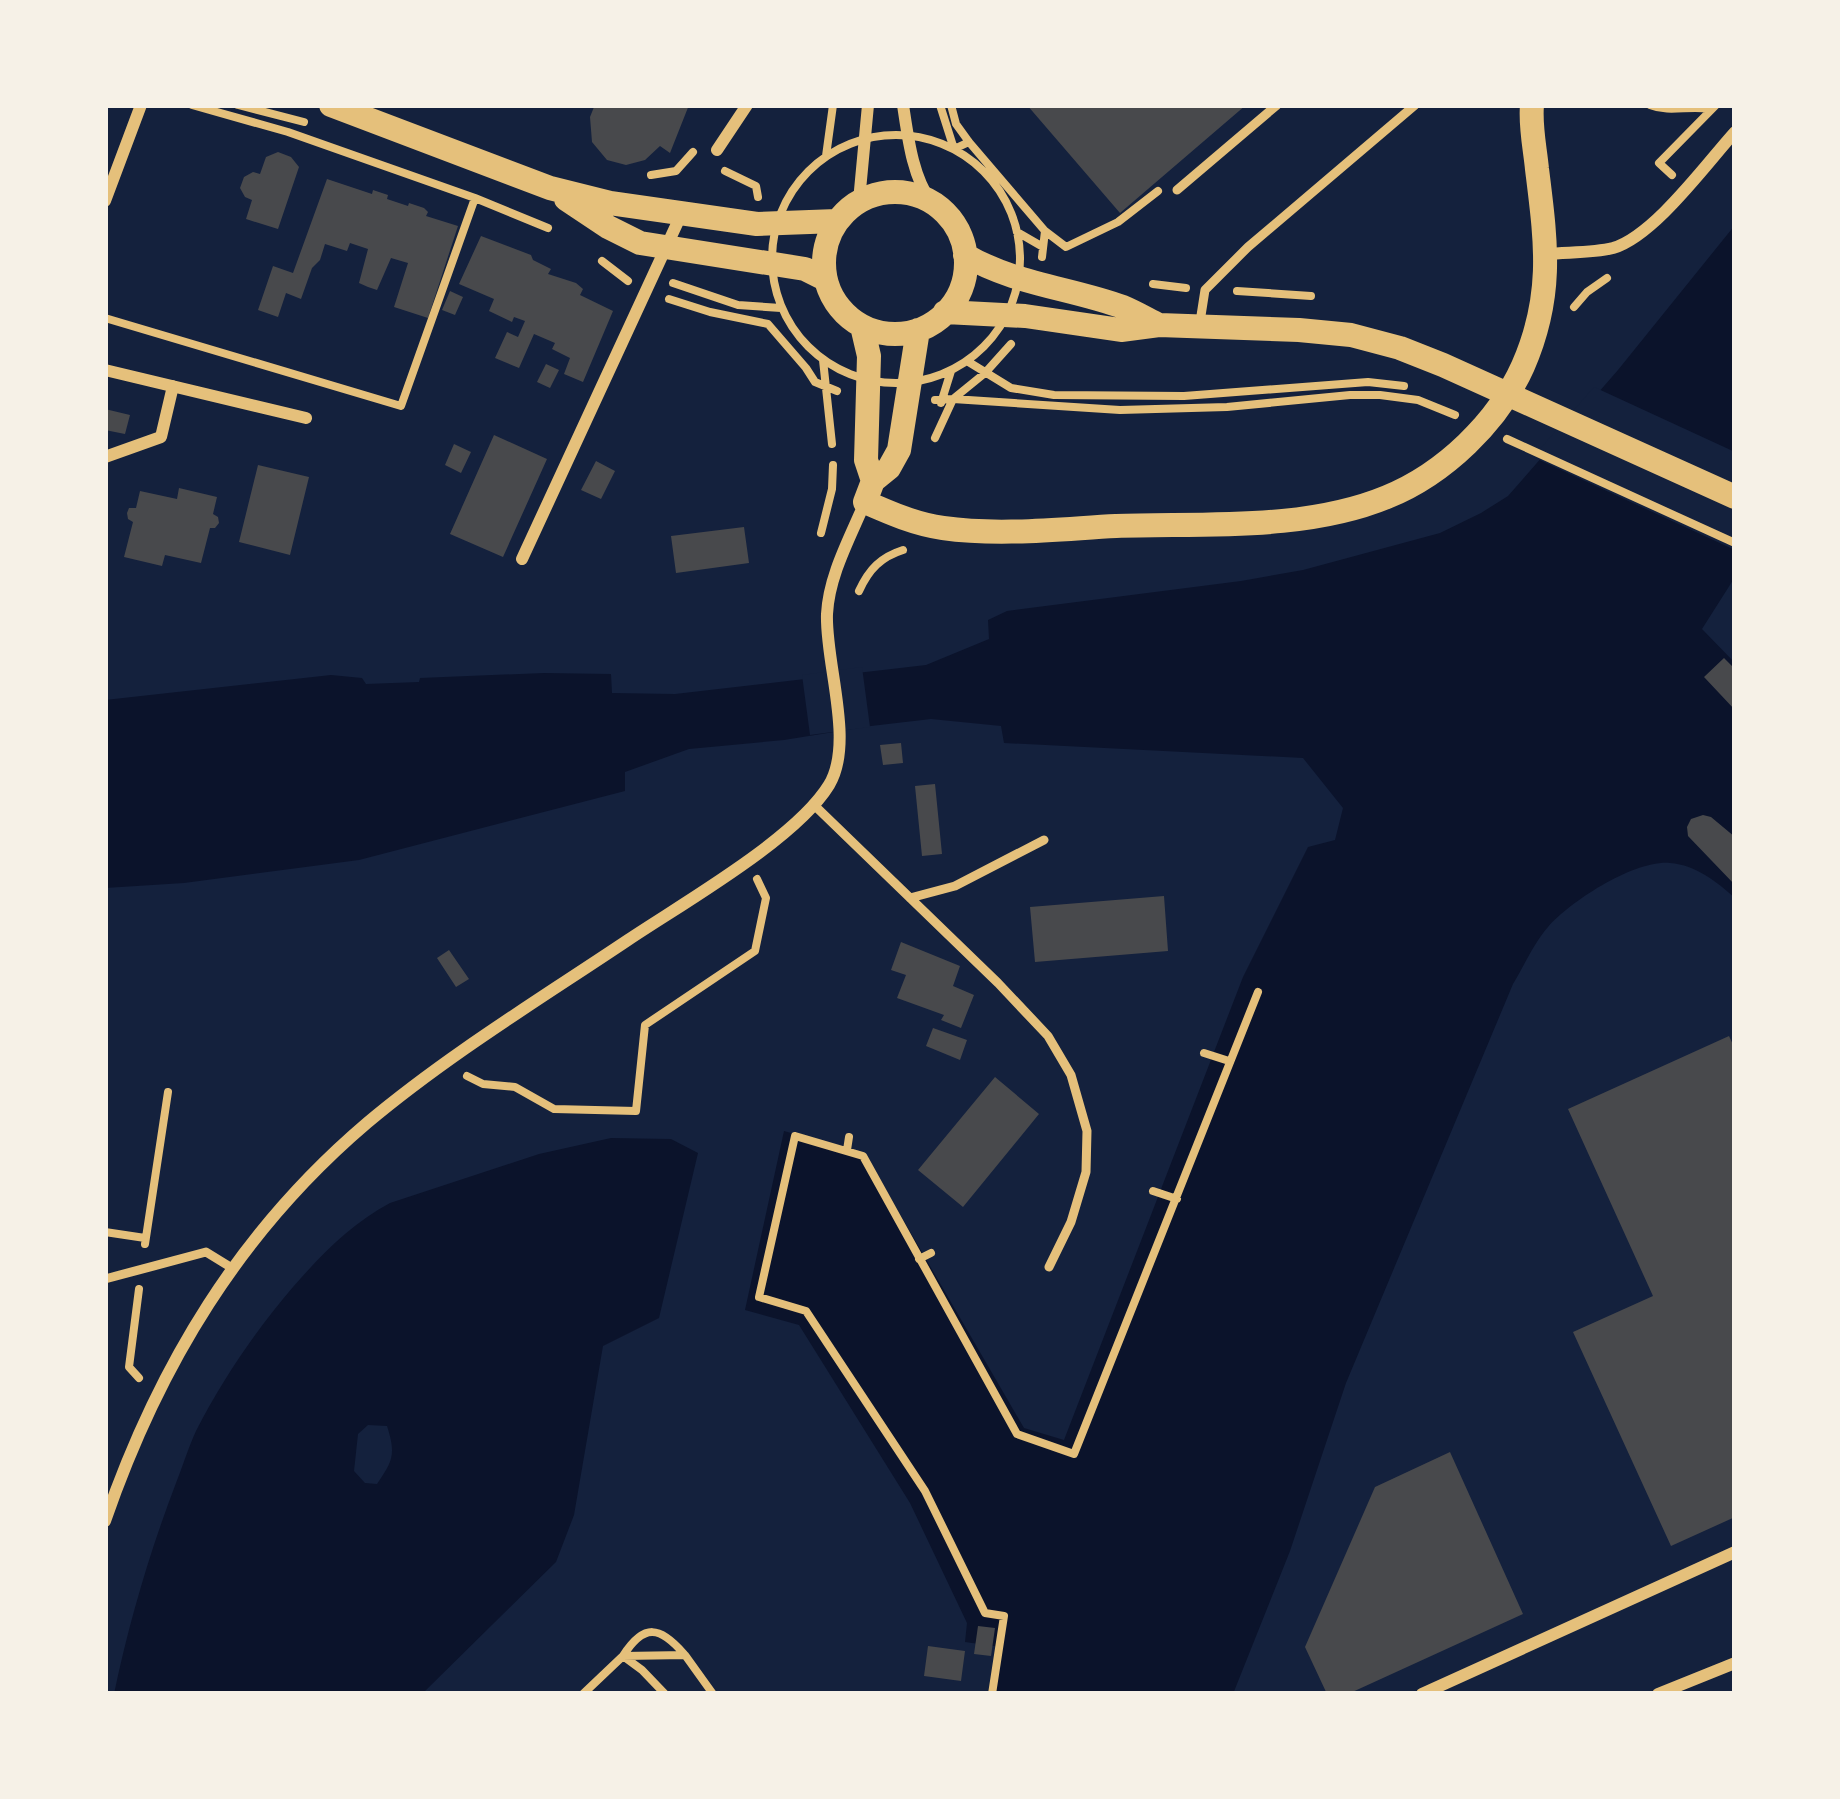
<svg xmlns="http://www.w3.org/2000/svg" width="1840" height="1799" viewBox="0 0 1840 1799" font-family="'PT Sans Narrow',sans-serif">
  <style>
    .water { fill: #0b132b; fill-rule: evenodd }
    .pier { fill: #14213d }
    .building { fill: #48494c }
    .lines { fill: none; stroke-linecap: round; stroke-linejoin: round }
    .path { stroke: #e5c07b; stroke-width: 8 }
    .service { stroke: #e5c07b; stroke-width: 9 }
    .minor { stroke: #e5c07b; stroke-width: 12 }
    .secondary { stroke: #e5c07b; stroke-width: 24 }
  </style>
  <rect width="100%" height="100%" fill="#14213d"/>
  <path class="water" d="M1735,225v352l-33,52 33,34v235c-18,-16 -39,-33 -65,-35 -36,-3 -99,38 -122,64 -14,16 -24,39 -35,57l-167,399 -56,168 -57,143h-237l5,-47 -36,-5 2,-19 -57,-120 -111,-178 -54,-15 39,-179 81,23 159,274 40,12 179,-463 65,-130 27,-7 8,-32 -40,-50 -299,-15 -3,-17 -70,-7 -60,7 -87,14 -95,9 -64,23v19l-266,69 -175,23 -79,5v-188l226,-25 31,3 4,6 53,-2 1,-4 124,-5 67,1 1,19 63,1 251,-29 63,-26 -1,-19 19,-9 234,-30 62,-11 137,-37 41,-20 27,-17 110,-126z
    M611,1138l60,1 27,14 -39,165 -56,28 -29,169 -18,47 -134,132h-308c15,-72 36,-143 62,-211 7,-17 12,-35 20,-52 26,-51 60,-101 97,-144 28,-32 59,-64 97,-84l149,-49zM368,1425l19,1c9,28 6,35 -10,58l-12,-1 -11,-12 4,-37z"/>
  <path class="pier" d="M1594,387l141,65v98l-202,-93z
    M862,667l8,60 -60,8 -8,-60z"/>
  <path class="building" d="M599,105h90l-19,48 -10,-7 -15,14 -19,5 -19,-5 -15,-18 -2,-25 4,-10z
    M1027,105h219l-126,108z
    M278,152l13,5 8,10 -21,62 -32,-10 6,-19 -7,-3 -5,-9 4,-11 9,-5 7,2 6,-17z
    M327,179l45,15 1,-4 15,5 -1,4 21,7 1,-3 15,5 4,4 -2,4 32,10 -30,92 -34,-11 14,-44 -17,-5 -14,32 -9,-3 -9,-4 9,-34 -18,-6 -3,8 -22,-7 -5,16 -8,8 -11,31 -15,-6 -8,24 -20,-7 15,-44 20,7z
    M481,236l50,19 2,5 18,9 -3,5 28,9 7,6 -3,6 33,16 -30,71 -19,-8 6,-16 -18,-9 3,-6 -21,-9 -15,34 -24,-10 12,-26 11,5 7,-16 -11,-4 -2,5 -23,-11 5,-12 -35,-15z
    M450,291l13,6 -8,18 -13,-5z
    M546,364l13,6 -9,18 -13,-6z
    M105,409l25,6 -5,19 -20,-4z
    M494,435l53,24 -44,98 -53,-23z
    M454,444l17,8 -10,21 -16,-8z
    M596,461l19,10 -14,28 -20,-9z
    M258,465l51,12 -19,78 -51,-13z
    M179,488l38,9 -4,17 5,3 1,6 -4,5h-5l-9,35 -36,-8 -3,11 -38,-9 9,-35 -5,-3 -1,-6 2,-5h7l4,-17 37,8z
    M744,527l5,36 -73,10 -5,-37z
    M1724,658l11,11v41l-31,-33z
    M901,743l2,20 -20,2 -3,-20z
    M935,784l7,70 -20,2 -7,-70z
    M1703,815l8,2 24,20v48l-47,-49 -1,-9 4,-8z
    M1164,896l4,55 -133,11 -5,-55z
    M901,942l59,24 -7,20 21,9 -13,33 -20,-8 3,-5 -47,-17 9,-23 -15,-5z
    M449,950l20,29 -13,8 -19,-29z
    M933,1028l34,12 -7,20 -34,-14z
    M1729,1036l6,13v468l-64,29 -98,-214 80,-36 -85,-187z
    M995,1077l44,37 -76,93 -45,-37z
    M1450,1452l73,162 -175,80h-21l-22,-47 70,-160z
    M978,1626l17,2 -4,28 -17,-2z
    M928,1646l37,5 -4,30 -37,-5z"/>
  <g class="lines">
    <path class="path" d="M192,105l96,27 187,66 73,30
      M238,105l66,17
      M940,105l14,44 15,-7
      M951,105l5,19 13,18 76,89 -3,26
      M1650,105c20,8 39,0 60,4
      M772 259a124 124 0 1 1 248 0a124 124 0 1 1-248 0Z
      M826,156l7,-51
      M725,171l31,15 2,11
      M651,175l25,-4 17,-19
      M1672,175l-13,-12 57,-58
      M1045,231l21,16 52,-25 40,-31
      M1017,232l26,15
      M602,261l26,20
      M673,283l65,22 43,3
      M1153,284l33,4
      M1237,291l74,5
      M669,299l41,13 58,12 38,44 9,14 22,9
      M1574,307l13,-15 20,-14
      M105,318l296,88 74,-208
      M823,360l9,84
      M967,361l44,27 43,7 130,1 184,-14 36,4
      M935,400l18,-1 32,-26 26,-29
      M941,403l10,-32
      M935,438l18,-39 167,11 107,-3 123,-12h30l38,5 37,15
      M1507,439l228,104
      M821,533l11,-44 1,-24
      M859,591c10,-22 22,-34 44,-41
      M1204,1053l25,8
      M467,1076l16,8 32,3 39,22 82,2 9,-86 110,-74 11,-53 -9,-19
      M847,1150l2,-13
      M1153,1191l24,8
      M105,1232l40,6
      M145,1244l23,-152
      M919,1259l12,-6
      M139,1378l-10,-11 10,-78
      M583,1694l40,-38 62,-1 28,39
      M665,1694l-23,-24 -19,-14c21,-33 37,-30 61,-2
      M992,1694l12,-78 -19,-3 -60,-122 -119,-180 -47,-14 36,-161 68,20 154,278 57,20 184,-462"/>
    <path class="service" d="M1177,190l100,-85
      M1200,322l5,-32 43,-43 167,-142
      M813,804l185,179 50,53 23,39 16,56 -1,41 -15,50 -22,45
      M910,898l45,-12 89,-46
      M105,1279l101,-27 26,16"/>
    <path class="minor" d="M903,105c5,32 9,70 28,97
      M717,150l30,-45
      M105,201l36,-96
      M859,201l9,-96
      M1547,254c21,-2 46,-1 66,-6 41,-12 93,-84 122,-116
      M105,370l201,48
      M105,457l56,-20 12,-51
      M522,559l159,-344
      M105,1521c54,-156 135,-290 262,-398 81,-68 173,-124 261,-183 55,-37 168,-101 201,-155 26,-43 -4,-122 -2,-171 2,-39 23,-76 38,-112
      M1422,1694l313,-142
      M1658,1694l77,-31"/>
    <path class="secondary" d="M331,105l219,83 60,15 147,21 80,-3
      M824 263a71 71 0 1 1 142 0a71 71 0 1 1-142 0Z
      M566,199l42,28 32,16 165,26 20,10
      M965,255c49,29 106,33 158,52 12,5 24,12 36,18
      M945,312l80,4 96,14 38,-5 140,5 52,5 49,13 43,17 292,132
      M862,326l7,30 -3,104 7,21
      M918,330l-19,120 -10,18 -16,13 -8,21c25,11 50,22 78,26 56,8 116,1 173,-2 88,-3 189,5 271,-29 57,-23 111,-75 136,-131 31,-71 23,-124 14,-197 -2,-21 -7,-43 -5,-64"/>
  </g>
  <rect width="1840" height="1799" fill="none" stroke="#f6f1e7" stroke-width="216"/>
</svg>
